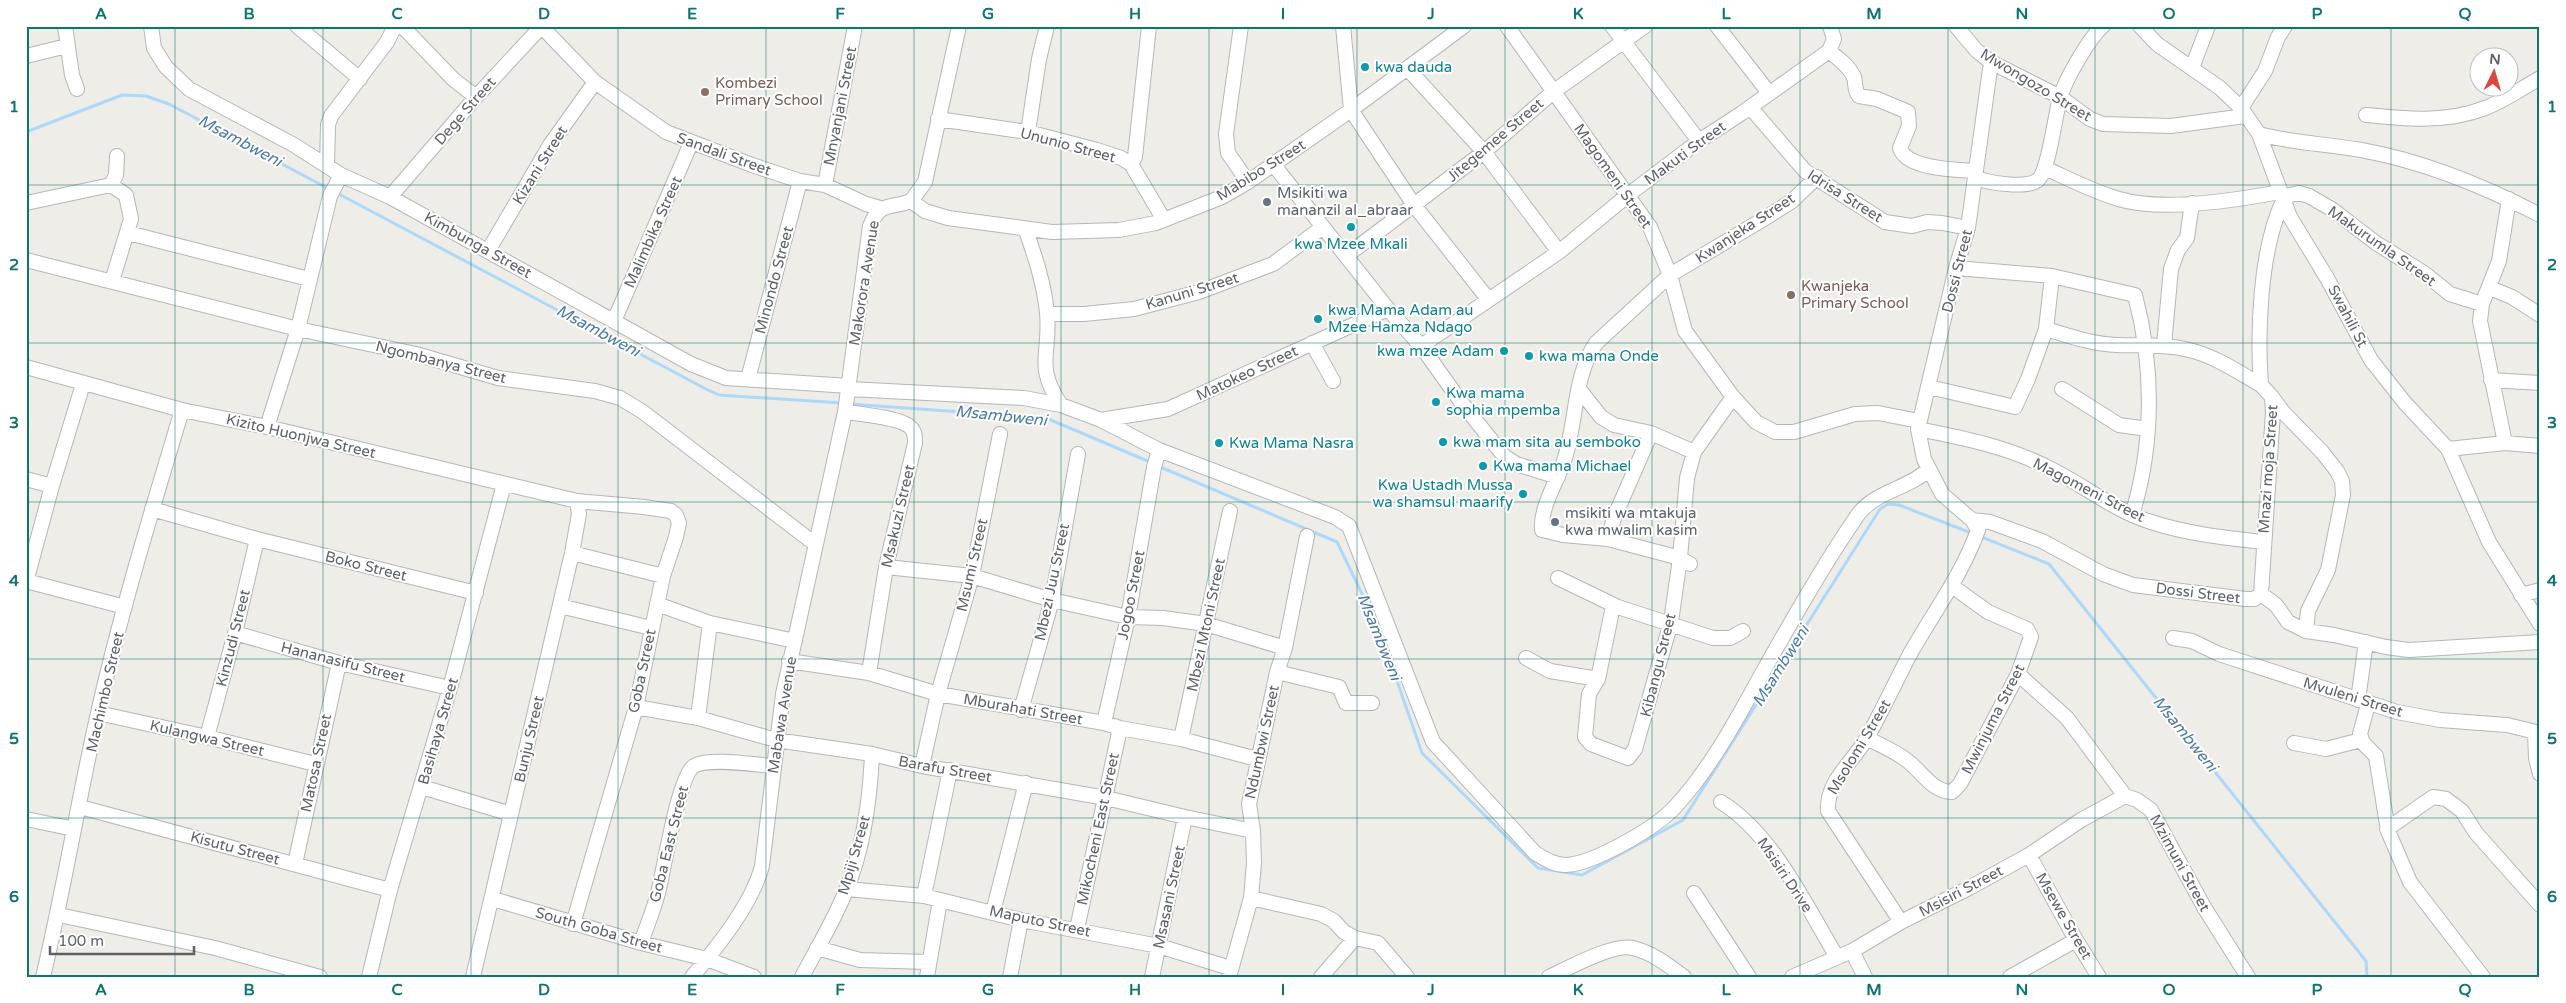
<svg xmlns="http://www.w3.org/2000/svg" width="2566" height="1003" viewBox="0 0 2566 1003" font-family="'Varela Round',sans-serif">
  <style>
    .lines { fill: none; stroke-linecap: round; stroke-linejoin: round }
    .stream { stroke: #add8f9; stroke-width: 3 }
    .minor-casing { stroke: #b4b6ba; stroke-width: 16 }
    .minor { stroke: #fff; stroke-width: 14 }
    .grid { fill: none; stroke: #0f766e; stroke-width: 1; stroke-opacity: 0.55 }
    .culture-dot { fill: #0f9aa8; stroke: #fff; stroke-width: 2 }
    .education-dot { fill: #8d6e63; stroke: #fff; stroke-width: 2 }
    .worship-dot { fill: #6b7280; stroke: #fff; stroke-width: 2 }
    .labels { text-anchor: middle; dominant-baseline: central; stroke-width: 4; stroke-linejoin: round; paint-order: stroke }
    .culture-label { font-size: 15px; fill: #0d838f; stroke: #fff; text-anchor: start }
    .education-label { font-size: 15px; fill: #785e54; stroke: #fff; text-anchor: start }
    .street-label { font-size: 15px; fill: #5e6166; stroke: #fff }
    .worship-label { font-size: 15px; fill: #5b616d; stroke: #fff; text-anchor: start }
    .water-label { font-size: 16px; font-style: italic; fill: #4b7aaa; stroke: #fff }
    .neatline { fill: none; stroke: #0f766e; stroke-width: 2 }
    .grid-label { font-size: 16px; text-anchor: middle; font-weight: bold; fill: #0f766e }
  </style>
  <rect width="100%" height="100%" fill="#efede7"/>
  <g class="lines">
    <path class="stream" d="M26,132l96,-37 24,1 23,8 160,85
      M337,193l369,196 13,6 123,8
      M849,404l197,14 104,44
      M1158,466l179,76 42,87 43,124 116,115 44,7 101,-55 197,-311 8,-5 11,1 75,29
      M1979,536l70,28 317,397 1,16"/>
    <g class="minor-casing">
      <path id="minor" d="M65,26l7,49 5,14
        M151,26l3,22 12,19 23,22 105,56 47,30 49,22 301,167 35,14 123,8
        M297,26l63,53
        M402,26l51,53 23,18
        M541,26l54,56 71,50 86,33 48,16 25,4 41,19 14,4
        M1241,26l-15,108 2,19 20,29
        M1343,26l8,84 63,95 74,94
        M1507,26l143,201 20,48 15,56 48,66 23,25 19,10h19l61,-18 23,-1 41,8
        M1612,26l87,115
        M1717,26l52,67
        M1956,26l20,24 15,12 69,35 30,22 13,5 68,2 74,-10
        M2140,26l17,18 63,44 21,20 18,26 31,83 37,61 44,82 34,43 43,46 41,93 51,82
        M1829,51c9,7 20,15 25,26 2,7 0,13 5,19l18,3 31,13 1,14 -9,22c6,21 56,22 75,23
        M26,56l41,-10
        M1407,68l77,84 75,100
        M2192,68l16,-42
        M1750,107l55,64 80,51 27,4 15,-4 15,1 26,5
        M2241,108l24,-37 13,-34 7,-11
        M2366,115c40,4 81,8 119,-7 19,-7 37,-20 55,-30
        M938,119l90,13 69,18 24,8 10,6 33,56
        M1028,132l11,-73 8,-33
        M2259,134c33,9 68,10 102,16 62,11 123,36 179,65
        M1131,164l4,-7 14,-131
        M1273,164l115,145 33,37 40,56 43,54 12,8 42,13
        M327,166l1,-41 3,-9 56,-74 8,-16
        M2045,168c24,11 49,24 74,31 42,13 118,1 161,-7
        M1975,177c11,6 52,12 63,3 11,-10 17,-65 22,-82 5,-18 29,-60 43,-72
        M111,185l15,10 5,24 -19,62
        M825,185l30,-159
        M390,197l86,-100 65,-70
        M2282,197l17,-4 10,3 24,14 43,33 48,30 26,21 32,10
        M911,201l14,10 23,7 104,14 67,-2 37,-7 66,-26 26,-15 103,-72 113,-84
        M26,203l85,-18 5,-10 1,-19
        M1025,228c10,28 19,55 22,85 4,41 -13,52 14,92
        M128,233l181,46
        M488,251l62,-106 45,-63
        M1346,256l138,-104 69,-60 92,-66
        M26,260l272,69 118,25 82,24 97,13 25,7 23,14 172,132
        M1956,268l96,8 83,19c19,72 19,149 -3,220
        M2490,288l22,9 28,18
        M1047,314h37l50,-5 65,-17 74,-28 50,-37
        M614,321l77,-178
        M2046,329c23,7 46,15 71,16 24,1 48,-1 72,5 26,6 49,22 72,35
        M1312,343l21,38
        M2164,345l7,-76 7,-19 9,-12 5,-35
        M1421,346l138,-94 69,-57 71,-54 43,-28 87,-62 5,-12 -4,-13
        M26,367l156,43 85,17 310,74 67,6 27,4 5,4 3,8 -3,14 -13,39 -27,131 -63,217
        M748,379l52,-198
        M2491,380l49,3
        M1929,387l86,20 13,-28 18,-50 6,-53
        M849,389l175,9 37,7 40,15 58,30 176,67 14,9 84,216 102,111c10,6 19,12 31,12 27,-1 90,-37 109,-58 37,-40 64,-92 90,-139 29,-51 59,-104 92,-152 17,-25 52,-27 72,-47
        M1579,389l22,28 13,8 37,8 43,19
        M2062,389l57,36 29,4
        M2272,397l11,15 39,40 15,19 5,10 1,14 -15,75 -20,41 -2,20
        M845,412c15,2 58,6 66,16 4,4 4,9 4,15l-29,124 -17,106
        M1101,420l67,-11 220,-100
        M267,427l31,-98 32,-133 11,-21
        M1918,429c46,9 91,18 133,40 34,17 64,42 100,53 37,12 75,16 112,20
        M2505,443l-25,-122 2,-17 17,-43 10,-62
        M2448,449l57,-6 35,3
        M26,479l26,7
        M152,509l105,30 219,54
        M1972,520l18,2 52,19 61,33 30,11 113,14h8l7,-5
        M1608,539l6,-21 37,-85
        M572,553l91,23
        M1690,564l-10,-6 -72,-19 -45,-4 -21,-5c-2,-23 15,-48 22,-69 13,-39 9,-84 32,-118l74,-68 97,-58 25,-16 25,-24
        M886,567l86,9 80,24 76,17 35,1 43,6 79,24
        M1558,578l60,29 95,31h17l13,-7
        M26,581l99,26
        M26,582l26,-96 31,-102
        M2261,594l12,-182 -1,-15 -11,-12c-4,-54 -1,-135 22,-184
        M2261,594l15,11 12,17 18,9 28,4 52,12 23,3 131,-8
        M2521,595l19,-5
        M657,604l53,19 85,18
        M560,606l91,22
        M1618,607l-6,4 -14,68 -9,15 -4,43 6,7 37,14 7,-9 36,-127 9,-64 7,-80 7,-26 39,-55
        M235,633l104,30 111,25
        M2173,638l19,3 27,13 178,58 43,8 67,5 33,8
        M1526,658l24,13 48,8
        M789,661l80,12 69,21 166,29 16,5 61,11 76,20
        M1277,672l62,15 7,16h26
        M2018,674l49,44 58,78 12,4 14,10 53,97 44,70
        M2358,700l8,-58
        M2368,704l-8,30 3,9 13,13 12,75 22,51 73,95
        M636,707l62,11 78,22 96,14 50,12 184,32 79,19 68,14
        M1021,710l31,-110 26,-146
        M98,713l109,24 108,27
        M698,718l12,-95
        M1104,723l24,-106 26,-150 5,-17
        M2535,733l1,25 4,16
        M207,737l28,-104 22,-94
        M1867,738c13,7 27,13 38,21 16,11 27,33 47,33l8,-8 58,-110 13,-37 -4,-8 -39,-17 -36,-26
        M1181,739l49,-228
        M2294,743l32,6 35,-9
        M922,766l16,-72 34,-118 28,-142
        M422,787l89,27
        M1721,802c52,32 85,104 116,155
        M80,807l310,83
        M26,819l48,10
        M2387,829l46,-32 13,2 16,12 14,22 64,72
        M2029,855l47,85 23,37
        M295,864l44,-201
        M847,889l77,7 97,24 138,26 71,22
        M1694,893l55,84
        M924,896l26,-126
        M1251,898l70,16 13,7 10,11 11,6 23,5 29,34
        M493,899l148,44 66,16 47,18
        M993,912l33,-129
        M59,915l156,33 105,29
        M1901,922l-73,-111c-2,-31 26,-49 40,-75 15,-27 28,-55 42,-82 23,-41 52,-79 68,-124l-6,-10 -30,-26 -18,-35 -6,-30 38,-161 12,-40 23,-166
        M1077,929l43,-201
        M641,943c6,-18 14,-36 18,-54 5,-21 20,-114 35,-123 15,-9 62,-1 80,0
        M817,948l43,12 69,2
        M1852,951l13,26
        M43,977c21,-88 35,-176 55,-264 23,-102 54,-203 84,-303
        M369,977l21,-87 60,-202 54,-204
        M473,977l99,-424 7,-39 -2,-13
        M692,977c26,-31 60,-73 70,-111l21,-172 62,-282 25,-186c10,-25 20,-17 41,-25l14,-19 34,-156
        M802,977c15,-29 33,-58 45,-89 17,-42 23,-88 25,-134
        M927,977l13,-77
        M1010,977l11,-57
        M1152,977l33,-160
        M1229,977l22,-79 3,-35 -1,-32 -4,-27 28,-132 8,-24 22,-112
        M1321,977l34,-39
        M1549,977c20,-9 64,-34 84,-29 20,5 35,17 51,29
        M1792,977l60,-26 49,-29 68,-34 60,-33 52,-35 44,-24
        M2010,977l66,-37"/>
    </g>
    <use href="#minor" class="minor"/>
  </g>
  <path class="grid" d="M175,26v951M323,26v951M471,26v951M618,26v951M766,26v951M914,26v951M1061,26v951M1209,26v951M1357,26v951M1505,26v951M1652,26v951M1800,26v951M1948,26v951M2095,26v951M2243,26v951M2391,26v951M26,185h2514M26,343h2514M26,502h2514M26,659h2514M26,818h2514"/>
  <g class="culture-dot">
    <circle cx="1365" cy="67" r="5"/>
    <circle cx="1351" cy="227" r="5"/>
    <circle cx="1318" cy="319" r="5"/>
    <circle cx="1504" cy="351" r="5"/>
    <circle cx="1529" cy="356" r="5"/>
    <circle cx="1436" cy="402" r="5"/>
    <circle cx="1443" cy="442" r="5"/>
    <circle cx="1219" cy="443" r="5"/>
    <circle cx="1483" cy="466" r="5"/>
    <circle cx="1523" cy="494" r="5"/>
  </g>
  <g class="education-dot">
    <circle cx="705" cy="92" r="5"/>
    <circle cx="1791" cy="295" r="5"/>
  </g>
  <g class="worship-dot">
    <circle cx="1267" cy="202" r="5"/>
    <circle cx="1555" cy="522" r="5"/>
  </g>
  <g class="labels">
    <g class="culture-label">
      <text x="1375" y="67">kwa dauda</text>
      <text x="1351" y="244" text-anchor="middle">kwa Mzee Mkali</text>
      <text x="1328" y="310">kwa Mama Adam au<tspan x="1328" dy="17">Mzee Hamza Ndago</tspan></text>
      <text x="1494" y="351" text-anchor="end">kwa mzee Adam</text>
      <text x="1539" y="356">kwa mama Onde</text>
      <text x="1446" y="393">Kwa mama<tspan x="1446" dy="17">sophia mpemba</tspan></text>
      <text x="1453" y="442">kwa mam sita au semboko</text>
      <text x="1229" y="443">Kwa Mama Nasra</text>
      <text x="1493" y="466">Kwa mama Michael</text>
      <text x="1513" y="485" text-anchor="end">Kwa Ustadh Mussa<tspan x="1513" dy="17">wa shamsul maarify</tspan></text>
    </g>
    <g class="education-label">
      <text x="715" y="83">Kombezi<tspan x="715" dy="17">Primary School</tspan></text>
      <text x="1801" y="286">Kwanjeka<tspan x="1801" dy="17">Primary School</tspan></text>
    </g>
    <g class="street-label">
      <text transform="translate(2036 85) rotate(31)">Mwongozo Street</text>
      <text transform="translate(840 106) rotate(-79)">Mnyanjani Street</text>
      <text transform="translate(465 111) rotate(-49)">Dege Street</text>
      <text transform="translate(1495 140) rotate(-40)">Jitegemee Street</text>
      <text transform="translate(1068 145) rotate(15)">Ununio Street</text>
      <text transform="translate(1685 153) rotate(-36)">Makuti Street</text>
      <text transform="translate(724 154) rotate(20)">Sandali Street</text>
      <text transform="translate(540 165) rotate(-58)">Kizani Street</text>
      <text transform="translate(1261 170) rotate(-32)">Mabibo Street</text>
      <text transform="translate(1613 176) rotate(55)">Magomeni Street</text>
      <text transform="translate(1845 196) rotate(32)">Idrisa Street</text>
      <text transform="translate(1745 228) rotate(-33)">Kwanjeka Street</text>
      <text transform="translate(653 232) rotate(-66)">Malimbika Street</text>
      <text transform="translate(478 245) rotate(29)">Kimbunga Street</text>
      <text transform="translate(2382 246) rotate(35)">Makurumla Street</text>
      <text transform="translate(1957 271) rotate(-76)">Dossi Street</text>
      <text transform="translate(774 280) rotate(-75)">Minondo Street</text>
      <text transform="translate(864 283) rotate(-81)">Makorora Avenue</text>
      <text transform="translate(1192 291) rotate(-17)">Kanuni Street</text>
      <text transform="translate(2348 316) rotate(62)">Swahili St</text>
      <text transform="translate(441 362) rotate(14)">Ngombanya Street</text>
      <text transform="translate(1247 373) rotate(-25)">Matokeo Street</text>
      <text transform="translate(301 436) rotate(13)">Kizito Huonjwa Street</text>
      <text transform="translate(2268 469) rotate(-86)">Mnazi moja Street</text>
      <text transform="translate(2089 490) rotate(27)">Magomeni Street</text>
      <text transform="translate(898 516) rotate(-77)">Msakuzi Street</text>
      <text transform="translate(972 565) rotate(-77)">Msumi Street</text>
      <text transform="translate(366 566) rotate(14)">Boko Street</text>
      <text transform="translate(1052 582) rotate(-78)">Mbezi Juu Street</text>
      <text transform="translate(2198 593) rotate(7)">Dossi Street</text>
      <text transform="translate(1131 595) rotate(-79)">Jogoo Street</text>
      <text transform="translate(1206 625) rotate(-78)">Mbezi Mtoni Street</text>
      <text transform="translate(233 638) rotate(-76)">Kinzudi Street</text>
      <text transform="translate(343 662) rotate(14)">Hananasifu Street</text>
      <text transform="translate(1658 665) rotate(-76)">Kibangu Street</text>
      <text transform="translate(642 671) rotate(-78)">Goba Street</text>
      <text transform="translate(105 692) rotate(-77)">Machimbo Street</text>
      <text transform="translate(2353 697) rotate(17)">Mvuleni Street</text>
      <text transform="translate(1023 709) rotate(10)">Mburahati Street</text>
      <text transform="translate(782 715) rotate(-81)">Mabawa Avenue</text>
      <text transform="translate(1993 719) rotate(-63)">Mwinjuma Street</text>
      <text transform="translate(438 731) rotate(-74)">Basihaya Street</text>
      <text transform="translate(207 738) rotate(13)">Kulangwa Street</text>
      <text transform="translate(529 739) rotate(-77)">Bunju Street</text>
      <text transform="translate(1262 742) rotate(-78)">Ndumbwi Street</text>
      <text transform="translate(1859 747) rotate(-59)">Msolomi Street</text>
      <text transform="translate(316 763) rotate(-78)">Matosa Street</text>
      <text transform="translate(945 769) rotate(10)">Barafu Street</text>
      <text transform="translate(1098 829) rotate(-78)">Mikocheni East Street</text>
      <text transform="translate(669 844) rotate(-76)">Goba East Street</text>
      <text transform="translate(235 848) rotate(15)">Kisutu Street</text>
      <text transform="translate(854 855) rotate(-74)">Mpiji Street</text>
      <text transform="translate(2180 863) rotate(61)">Mzimuni Street</text>
      <text transform="translate(1785 875) rotate(56)">Msisiri Drive</text>
      <text transform="translate(1961 891) rotate(-28)">Msisiri Street</text>
      <text transform="translate(1169 897) rotate(-78)">Msasani Street</text>
      <text transform="translate(2064 916) rotate(60)">Msewe Street</text>
      <text transform="translate(1040 921) rotate(12)">Maputo Street</text>
      <text transform="translate(599 930) rotate(16)">South Goba Street</text>
    </g>
    <g class="worship-label">
      <text x="1277" y="193">Msikiti wa<tspan x="1277" dy="17">mananzil al_abraar</tspan></text>
      <text x="1565" y="513">msikiti wa mtakuja<tspan x="1565" dy="17">kwa mwalim kasim</tspan></text>
    </g>
    <g class="water-label">
      <text transform="translate(240 141) rotate(28)">Msambweni</text>
      <text transform="translate(598 331) rotate(28)">Msambweni</text>
      <text transform="translate(1001 416) rotate(6)">Msambweni</text>
      <text transform="translate(1379 637) rotate(68)">Msambweni</text>
      <text transform="translate(1781 666) rotate(-58)">Msambweni</text>
      <text transform="translate(2185 734) rotate(51)">Msambweni</text>
    </g>
  </g>
  <rect width="2566" height="1003" fill="none" stroke="#ffffff" stroke-width="55"/>
  <g transform="translate(2494 72) rotate(5)"><circle r="24" fill="#ffffff" stroke="#bfc0c2"/>
  <path d="M0-4L9 19L0 12L-9 19Z" fill="#dc4a3f"/>
  <text y="-8" font-size="14" font-weight="bold" text-anchor="middle" fill="#5e6166">N</text>
  </g>
  <path d="M50 946v8h144v-8" fill="none" stroke="#5e6166" stroke-width="2.5"/>
  <text x="58" y="946" font-size="15" fill="#5e6166" stroke="#ffffff" stroke-width="4" paint-order="stroke">100 m</text>
  <rect x="28" y="28" width="2510" height="948" class="neatline"/>
  <g class="grid-label">
    <text x="101" y="19">A</text>
    <text x="249" y="19">B</text>
    <text x="397" y="19">C</text>
    <text x="544" y="19">D</text>
    <text x="692" y="19">E</text>
    <text x="840" y="19">F</text>
    <text x="988" y="19">G</text>
    <text x="1135" y="19">H</text>
    <text x="1283" y="19">I</text>
    <text x="1431" y="19">J</text>
    <text x="1578" y="19">K</text>
    <text x="1726" y="19">L</text>
    <text x="1874" y="19">M</text>
    <text x="2022" y="19">N</text>
    <text x="2169" y="19">O</text>
    <text x="2317" y="19">P</text>
    <text x="2465" y="19">Q</text>
    <text x="14" y="112">1</text>
    <text x="2552" y="112">1</text>
    <text x="14" y="270">2</text>
    <text x="2552" y="270">2</text>
    <text x="14" y="428">3</text>
    <text x="2552" y="428">3</text>
    <text x="14" y="586">4</text>
    <text x="2552" y="586">4</text>
    <text x="14" y="744">5</text>
    <text x="2552" y="744">5</text>
    <text x="14" y="902">6</text>
    <text x="2552" y="902">6</text>
    <text x="101" y="995">A</text>
    <text x="249" y="995">B</text>
    <text x="397" y="995">C</text>
    <text x="544" y="995">D</text>
    <text x="692" y="995">E</text>
    <text x="840" y="995">F</text>
    <text x="988" y="995">G</text>
    <text x="1135" y="995">H</text>
    <text x="1283" y="995">I</text>
    <text x="1431" y="995">J</text>
    <text x="1578" y="995">K</text>
    <text x="1726" y="995">L</text>
    <text x="1874" y="995">M</text>
    <text x="2022" y="995">N</text>
    <text x="2169" y="995">O</text>
    <text x="2317" y="995">P</text>
    <text x="2465" y="995">Q</text>
  </g>
</svg>
